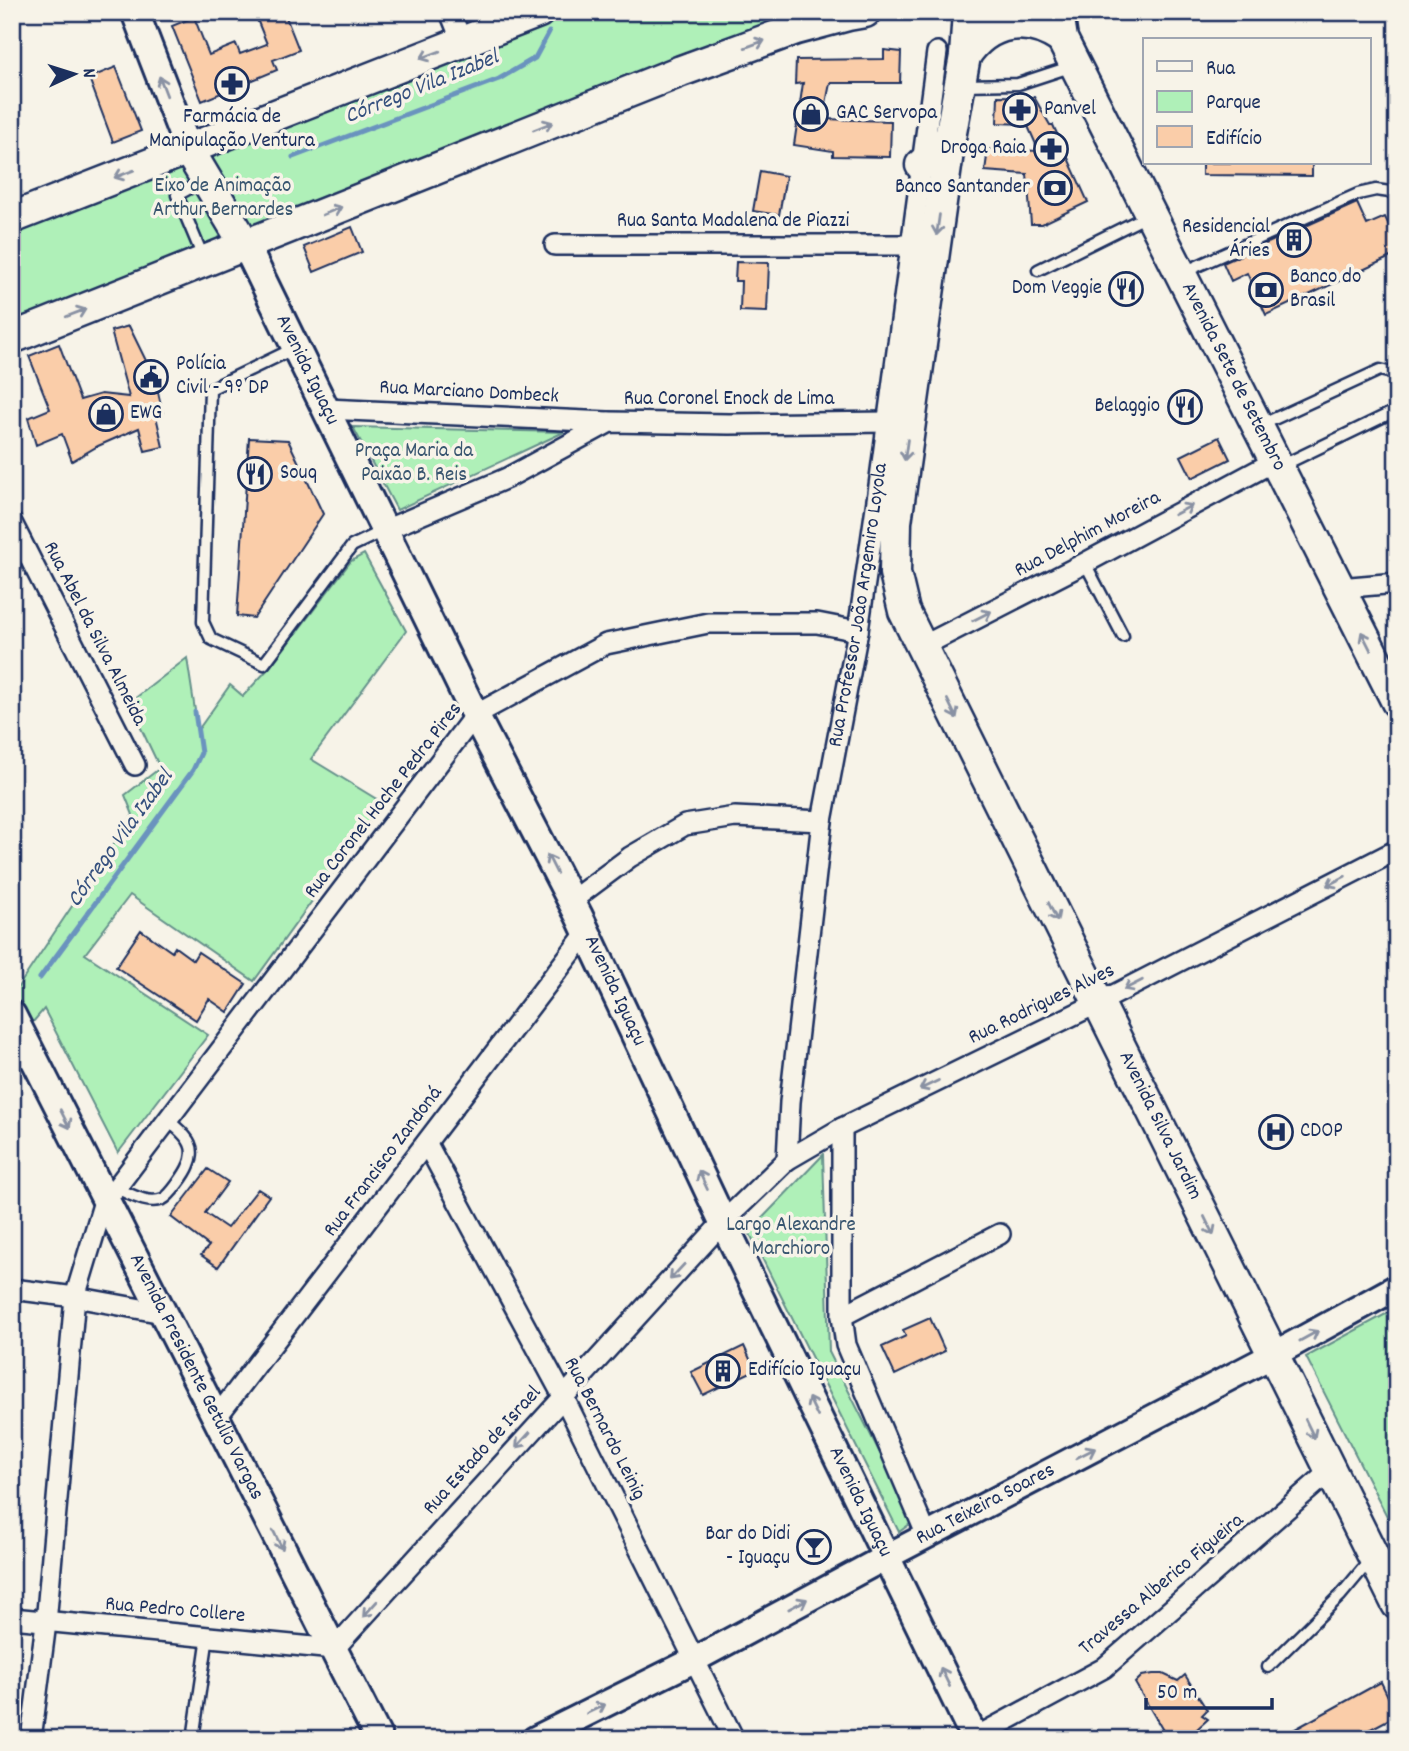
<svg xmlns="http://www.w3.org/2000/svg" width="1409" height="1751" viewBox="0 0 1409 1751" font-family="Dekko,sans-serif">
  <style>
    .green { fill: #aff0b8; stroke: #65908b; stroke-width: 2 }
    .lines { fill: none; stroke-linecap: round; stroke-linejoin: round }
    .stream { stroke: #6a93be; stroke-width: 5 }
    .building { fill: #facda9; stroke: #1b2f5e; stroke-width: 2 }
    .service-casing { stroke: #1b2f5e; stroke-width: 15 }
    .minor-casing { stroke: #1b2f5e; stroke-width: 24 }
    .tertiary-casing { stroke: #1b2f5e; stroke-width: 30 }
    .secondary-casing { stroke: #1b2f5e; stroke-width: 32 }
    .primary-casing { stroke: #1b2f5e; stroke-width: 35 }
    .service { stroke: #f7f3e8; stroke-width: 10 }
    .minor { stroke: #f7f3e8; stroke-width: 19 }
    .tertiary { stroke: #f7f3e8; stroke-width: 24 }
    .secondary { stroke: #f7f3e8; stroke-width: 26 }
    .primary { stroke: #f7f3e8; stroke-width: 30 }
    .oneway { stroke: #8991a3 }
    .labels { text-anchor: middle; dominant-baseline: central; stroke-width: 7; stroke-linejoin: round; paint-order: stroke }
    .poi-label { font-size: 21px; fill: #1b2f5e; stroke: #f7f3e8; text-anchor: start }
    .park-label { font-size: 21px; fill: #395670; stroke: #f7f3e8 }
    .street-label { font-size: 21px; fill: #1b2f5e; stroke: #f7f3e8 }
    .water-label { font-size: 23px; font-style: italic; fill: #35507e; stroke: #f7f3e8 }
  </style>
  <rect width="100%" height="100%" fill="#f7f3e8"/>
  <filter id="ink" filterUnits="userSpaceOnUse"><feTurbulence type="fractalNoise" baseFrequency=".0143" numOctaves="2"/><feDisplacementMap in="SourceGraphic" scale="14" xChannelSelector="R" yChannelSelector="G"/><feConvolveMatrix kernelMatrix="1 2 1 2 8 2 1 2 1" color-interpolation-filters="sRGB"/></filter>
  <g filter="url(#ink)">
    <path class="green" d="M576,12h236l-800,321v-107z
      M353,427l211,5 -167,78z
      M364,554l42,77 -95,128 72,44 -129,178 -124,-86 -45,59 123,81 -90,118 -74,-144 -17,20 -15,-28v-5l121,-181 -8,-20 35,-27 -31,-65 58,-45 11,72 32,-45 13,11 27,-29 81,-106z
      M823,1155l6,197 85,169 -15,11 -150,-300z
      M1397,1308v228l-91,-179z"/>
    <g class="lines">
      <path class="stream" d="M293,157l206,-78 36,-21 14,-26
        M40,978l153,-208 8,-17 -6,-41"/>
    </g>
    <path class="building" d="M254,12h30l15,38 -26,10 4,10 -75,31 -30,-75 22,-9 15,38 27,-11 4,10 27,-10z
      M884,50l17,2 -1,31h-70l-7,36 68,2 -1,36 -57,-1v-5l-39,-6 9,-62 -8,1 1,-24 88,-1z
      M116,67l25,64 -28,11 -24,-64z
      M998,96l36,1 16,28h3l35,77 -46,22h-11l-4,-50 -42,-3 3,-22 51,2 -12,-27 -30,-1z
      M1202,163h110v13l-110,-1z
      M760,171l26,5 -7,39 -26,-4z
      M1357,203l10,22 18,-8 12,25v12l-131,61 -19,-42 -16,8 -8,-18z
      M352,227l10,25 -48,20 -10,-25z
      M736,262l33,1 -2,49 -27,-1 1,-30h-6z
      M129,326l26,53 8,35 -7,2 7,31 -18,4 -6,-23 -41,18 -26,15 -10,-27 -26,11 -8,-27 22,-9 -21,-53 30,-12 21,56 21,-6 28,3 -18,-66z
      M1219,437l11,22 -38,19 -11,-22z
      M249,438l39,2 35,74 -69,104 -17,-2z
      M141,930l31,22 3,-5 18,13 5,-8 48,32 -18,28 -19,-13 -13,21 -80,-53z
      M208,1169l20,13 -23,31 22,15 31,-39 11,7 -51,71 -17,-12 8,-9 -38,-29z
      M930,1318l15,33 -50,24 -13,-28 24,-11 -3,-6z
      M744,1346l11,24 -52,25 -12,-23z
      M1153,1674h10l15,7 7,-6 22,35 -5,5 6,4 -22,20h-18l-33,-56 7,-7z
      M1381,1682l16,33 -45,24h-75z"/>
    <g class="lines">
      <g class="service-casing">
        <path id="service" d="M961,85l57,-1 55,-18
          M203,257l-26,-62 26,-14
          M1038,270l109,-54
          M1184,272l174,-78 18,-4 21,3
          M295,348l-85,41 -7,233 8,17 53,25 88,-118 31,-15
          M1261,425l119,-55 12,3 5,8
          M1281,466l116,-56
          M1085,563l38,73
          M116,1188c14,6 31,17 47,11 7,-3 23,-26 26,-34 3,-6 4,-15 1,-21 -4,-10 -15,-17 -22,-24
          M1268,1667l72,-71 31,-37
          M193,1739l15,-103"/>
      </g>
      <g class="minor-casing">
        <g id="minor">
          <path d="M450,12l12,30"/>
          <path d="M555,245h356"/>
          <path d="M326,409l282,13"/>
          <path d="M12,523l123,242"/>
          <path d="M385,530l122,-52 103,-56 119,2 159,-2"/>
          <path d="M1339,588l58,-5"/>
          <path d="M921,647l164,-84 190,-102"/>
          <path d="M571,901l59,-44 55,-32 50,-8 87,4"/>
          <path d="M12,1055l22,3"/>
          <path d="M842,1128v188l4,29 81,191"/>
          <path d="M427,1144l136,252 171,343"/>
          <path id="s1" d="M787,1160l3,-58 32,-281 36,-190 20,-138 59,-441"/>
          <path d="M12,1289l63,8 88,16"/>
          <path d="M842,1316l158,-82"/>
          <path d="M216,1418l371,-486"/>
          <path d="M12,1618l322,31 389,-427 64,-62 55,-32 256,-125 299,-153"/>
          <path d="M974,1738l130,-70 226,-197"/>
          <path d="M31,1739l15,-116 29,-326 30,-99 11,-10 359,-473 131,-71 102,-21h109l41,8"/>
        </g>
      </g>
      <g class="tertiary-casing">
        <g id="tertiary">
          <path id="s2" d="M535,1739l159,-79 192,-103 387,-202 124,-68"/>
        </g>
      </g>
      <g class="secondary-casing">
        <g id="secondary">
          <path d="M135,12l53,137"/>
          <path id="s3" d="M246,246l229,469 104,201 144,306 252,517"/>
          <path id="s4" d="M12,1015l367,724"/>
        </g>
      </g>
      <g class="primary-casing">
        <g id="primary">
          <path id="s5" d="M968,12l-3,44 -15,82 -54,384 -1,51 9,38 493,993"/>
          <path id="s6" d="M1058,12l4,27 335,663"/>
          <path d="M965,56c24,-36 62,-41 97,-17"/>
          <path d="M188,149l58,97"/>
          <path d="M921,165l29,-27"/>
          <path d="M12,218l527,-206"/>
          <path d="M12,338l669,-267 115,-42 52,-14 17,-3"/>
        </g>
      </g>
      <use href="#service" class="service"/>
      <use href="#minor" class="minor"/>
      <use href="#tertiary" class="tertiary"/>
      <use href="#secondary" class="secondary"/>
      <use href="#primary" class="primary"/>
    </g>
    <defs><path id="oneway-shaft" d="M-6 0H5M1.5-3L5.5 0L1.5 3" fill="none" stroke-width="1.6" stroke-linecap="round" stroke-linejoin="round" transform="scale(1.75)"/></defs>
    <g class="oneway">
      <use href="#oneway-shaft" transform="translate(755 44) rotate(-20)"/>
      <use href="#oneway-shaft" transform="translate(430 55) rotate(159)"/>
      <use href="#oneway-shaft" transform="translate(163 86) rotate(-111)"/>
      <use href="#oneway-shaft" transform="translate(543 126) rotate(-22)"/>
      <use href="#oneway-shaft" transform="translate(124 174) rotate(159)"/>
      <use href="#oneway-shaft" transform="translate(332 211) rotate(-22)"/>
      <use href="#oneway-shaft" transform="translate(938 225) rotate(98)"/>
      <use href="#oneway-shaft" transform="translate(76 313) rotate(-21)"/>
      <use href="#oneway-shaft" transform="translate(906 450) rotate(98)"/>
      <use href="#oneway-shaft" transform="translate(1183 510) rotate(-28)"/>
      <use href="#oneway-shaft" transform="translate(982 616) rotate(-27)"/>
      <use href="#oneway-shaft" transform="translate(1366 641) rotate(-117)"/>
      <use href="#oneway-shaft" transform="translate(952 709) rotate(64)"/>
      <use href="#oneway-shaft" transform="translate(552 864) rotate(-117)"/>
      <use href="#oneway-shaft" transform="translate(1336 881) rotate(153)"/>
      <use href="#oneway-shaft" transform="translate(1053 912) rotate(64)"/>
      <use href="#oneway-shaft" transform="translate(1133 985) rotate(153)"/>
      <use href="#oneway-shaft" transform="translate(929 1085) rotate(154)"/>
      <use href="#oneway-shaft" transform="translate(65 1119) rotate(63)"/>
      <use href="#oneway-shaft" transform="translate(703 1180) rotate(-115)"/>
      <use href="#oneway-shaft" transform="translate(1209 1226) rotate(64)"/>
      <use href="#oneway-shaft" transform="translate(677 1272) rotate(133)"/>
      <use href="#oneway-shaft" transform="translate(1309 1336) rotate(-29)"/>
      <use href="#oneway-shaft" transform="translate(813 1407) rotate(-116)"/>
      <use href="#oneway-shaft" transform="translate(1310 1429) rotate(64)"/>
      <use href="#oneway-shaft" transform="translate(523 1440) rotate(132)"/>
      <use href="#oneway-shaft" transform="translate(1086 1453) rotate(-27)"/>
      <use href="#oneway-shaft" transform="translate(278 1540) rotate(63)"/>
      <use href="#oneway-shaft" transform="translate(798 1604) rotate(-28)"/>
      <use href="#oneway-shaft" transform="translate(370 1609) rotate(132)"/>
      <use href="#oneway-shaft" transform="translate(945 1677) rotate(-116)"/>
      <use href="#oneway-shaft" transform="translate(596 1709) rotate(-26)"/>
    </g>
  </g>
  <defs>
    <g id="pharmacy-ring" transform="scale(1.75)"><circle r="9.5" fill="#f7f3e8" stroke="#1b2f5e" stroke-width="1.5"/><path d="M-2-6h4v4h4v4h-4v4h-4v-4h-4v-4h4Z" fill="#1b2f5e"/></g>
    <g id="shop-ring" transform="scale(1.75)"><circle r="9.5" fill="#f7f3e8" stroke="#1b2f5e" stroke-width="1.5"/><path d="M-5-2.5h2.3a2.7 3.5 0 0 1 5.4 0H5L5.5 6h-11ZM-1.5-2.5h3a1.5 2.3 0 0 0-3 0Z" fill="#1b2f5e"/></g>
    <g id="bank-ring" transform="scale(1.75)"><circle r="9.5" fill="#f7f3e8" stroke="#1b2f5e" stroke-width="1.5"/><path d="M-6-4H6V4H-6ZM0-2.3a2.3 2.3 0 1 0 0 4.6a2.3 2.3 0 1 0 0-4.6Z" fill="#1b2f5e"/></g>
    <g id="building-ring" transform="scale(1.75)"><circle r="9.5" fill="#f7f3e8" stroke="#1b2f5e" stroke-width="1.5"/><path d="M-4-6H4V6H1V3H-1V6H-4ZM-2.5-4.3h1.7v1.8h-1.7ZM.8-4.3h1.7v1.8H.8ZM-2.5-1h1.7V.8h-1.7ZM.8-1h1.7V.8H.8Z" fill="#1b2f5e"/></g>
    <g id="restaurant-ring" transform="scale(1.75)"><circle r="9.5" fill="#f7f3e8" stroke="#1b2f5e" stroke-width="1.5"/><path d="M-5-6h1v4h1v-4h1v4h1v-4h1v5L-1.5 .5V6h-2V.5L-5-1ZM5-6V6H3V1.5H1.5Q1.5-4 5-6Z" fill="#1b2f5e"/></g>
    <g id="civic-ring" transform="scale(1.75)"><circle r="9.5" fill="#f7f3e8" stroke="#1b2f5e" stroke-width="1.5"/><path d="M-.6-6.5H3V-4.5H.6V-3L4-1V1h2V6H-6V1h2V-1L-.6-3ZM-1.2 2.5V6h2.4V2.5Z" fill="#1b2f5e"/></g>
    <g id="hospital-ring" transform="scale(1.75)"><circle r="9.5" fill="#f7f3e8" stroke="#1b2f5e" stroke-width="1.5"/><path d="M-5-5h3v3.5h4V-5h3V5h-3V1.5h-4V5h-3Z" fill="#1b2f5e"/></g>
    <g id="bar-ring" transform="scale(1.75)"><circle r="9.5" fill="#f7f3e8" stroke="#1b2f5e" stroke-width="1.5"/><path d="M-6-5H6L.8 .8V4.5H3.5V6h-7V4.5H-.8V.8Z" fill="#1b2f5e"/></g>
  </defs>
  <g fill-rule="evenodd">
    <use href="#pharmacy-ring" x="232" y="84"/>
    <use href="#pharmacy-ring" x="1020" y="110"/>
    <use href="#shop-ring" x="811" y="114"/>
    <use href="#pharmacy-ring" x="1051" y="149"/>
    <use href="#bank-ring" x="1055" y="188"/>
    <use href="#building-ring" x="1294" y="240"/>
    <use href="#restaurant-ring" x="1126" y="289"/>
    <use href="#bank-ring" x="1266" y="290"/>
    <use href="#civic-ring" x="151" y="377"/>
    <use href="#restaurant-ring" x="1185" y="407"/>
    <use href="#shop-ring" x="106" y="414"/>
    <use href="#restaurant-ring" x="255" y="474"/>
    <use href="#hospital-ring" x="1276" y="1132"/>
    <use href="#building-ring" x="723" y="1371"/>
    <use href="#bar-ring" x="814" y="1547"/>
  </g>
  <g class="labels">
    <g class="poi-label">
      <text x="1044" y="110">Panvel</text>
      <text x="836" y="114">GAC Servopa</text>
      <text x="232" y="118" text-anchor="middle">Farmácia de<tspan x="232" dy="24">Manipulação Ventura</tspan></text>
      <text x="1026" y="149" text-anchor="end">Droga Raia</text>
      <text x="1030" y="188" text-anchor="end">Banco Santander</text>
      <text x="1270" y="228" text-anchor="end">Residencial<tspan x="1270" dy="24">Áries</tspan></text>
      <text x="1290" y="278">Banco do<tspan x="1290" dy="24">Brasil</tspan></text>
      <text x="1102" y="289" text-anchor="end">Dom Veggie</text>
      <text x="176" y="365">Polícia<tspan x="176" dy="24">Civil - 9º DP</tspan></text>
      <text x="1160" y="407" text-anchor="end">Belaggio</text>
      <text x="130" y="414">EWG</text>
      <text x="280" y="474">Souq</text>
      <text x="1300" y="1132">CDOP</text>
      <text x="748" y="1371">Edifício Iguaçu</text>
      <text x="790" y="1535" text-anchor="end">Bar do Didi<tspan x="790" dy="24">- Iguaçu</tspan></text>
    </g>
    <g class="park-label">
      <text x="223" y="187">Eixo de Animação<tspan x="223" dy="24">Arthur Bernardes</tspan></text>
      <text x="414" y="452">Praça Maria da<tspan x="414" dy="24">Paixão B. Reis</tspan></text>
      <text x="791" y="1226">Largo Alexandre<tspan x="791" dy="24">Marchioro</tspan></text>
    </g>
    <g class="street-label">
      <text x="733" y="222">Rua Santa Madalena de Piazzi</text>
      <text stroke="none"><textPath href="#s3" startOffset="138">Avenida Iguaçu</textPath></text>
      <text stroke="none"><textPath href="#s6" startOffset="406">Avenida Sete de Setembro</textPath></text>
      <text transform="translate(469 393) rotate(3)">Rua Marciano Dombeck</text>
      <text x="729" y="400">Rua Coronel Enock de Lima</text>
      <text transform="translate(1088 535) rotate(-28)">Rua Delphim Moreira</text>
      <text stroke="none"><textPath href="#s1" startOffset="560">Rua Professor João Argemiro Loyola</textPath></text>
      <text transform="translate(94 634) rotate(63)">Rua Abel da Silva Almeida</text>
      <text transform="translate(384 801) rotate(-52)">Rua Coronel Hoche Pedra Pires</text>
      <text stroke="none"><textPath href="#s3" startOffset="831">Avenida Iguaçu</textPath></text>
      <text transform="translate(1042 1005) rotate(-26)">Rua Rodrigues Alves</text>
      <text stroke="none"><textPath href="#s5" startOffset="1180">Avenida Silva Jardim</textPath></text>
      <text transform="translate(384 1162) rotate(-53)">Rua Francisco Zandoná</text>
      <text stroke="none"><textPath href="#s4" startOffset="406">Avenida Presidente Getúlio Vargas</textPath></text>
      <text transform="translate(604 1429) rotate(63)">Rua Bernardo Leinig</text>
      <text transform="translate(483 1451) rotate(-48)">Rua Estado de Israel</text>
      <text stroke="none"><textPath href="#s3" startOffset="1398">Avenida Iguaçu</textPath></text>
      <text stroke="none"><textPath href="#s2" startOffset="508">Rua Teixeira Soares</textPath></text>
      <text transform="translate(1162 1585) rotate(-40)">Travessa Alberico Figueira</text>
      <text transform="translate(175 1611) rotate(5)">Rua Pedro Collere</text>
    </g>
    <g class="water-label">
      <text transform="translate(422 88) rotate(-22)">Córrego Vila Izabel</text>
      <text transform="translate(121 839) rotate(-54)">Córrego Vila Izabel</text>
    </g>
  </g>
  <rect width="1409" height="1751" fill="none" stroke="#f7f3e8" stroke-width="42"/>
  <rect x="21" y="21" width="1367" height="1709" fill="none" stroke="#1b2f5e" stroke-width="2.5" filter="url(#ink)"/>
  <rect x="1143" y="38" width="228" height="126" fill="#f7f3e8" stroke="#9fa5b1" stroke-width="2"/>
  <rect x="1157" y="61" width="35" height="10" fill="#f7f3e8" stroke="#9fa5b1" stroke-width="2"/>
  <text x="1206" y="74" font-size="21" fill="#1b2f5e">Rua</text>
  <rect x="1157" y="91" width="35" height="21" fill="#aff0b8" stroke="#9fa5b1" stroke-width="2"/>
  <text x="1206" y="108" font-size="21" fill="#1b2f5e">Parque</text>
  <rect x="1157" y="126" width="35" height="21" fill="#facda9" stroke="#9fa5b1" stroke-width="2"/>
  <text x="1206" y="144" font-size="21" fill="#1b2f5e">Edifício</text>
  <g transform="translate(74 74) rotate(86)" stroke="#f7f3e8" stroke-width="5" paint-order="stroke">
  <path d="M0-5L12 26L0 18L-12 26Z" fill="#1b2f5e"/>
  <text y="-10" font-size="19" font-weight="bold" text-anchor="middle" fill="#1b2f5e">N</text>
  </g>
  <path d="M1146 1698v10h126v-10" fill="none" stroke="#1b2f5e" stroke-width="3.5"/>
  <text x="1157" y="1698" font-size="21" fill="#1b2f5e" stroke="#f7f3e8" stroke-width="5" paint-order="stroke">50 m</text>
</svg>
